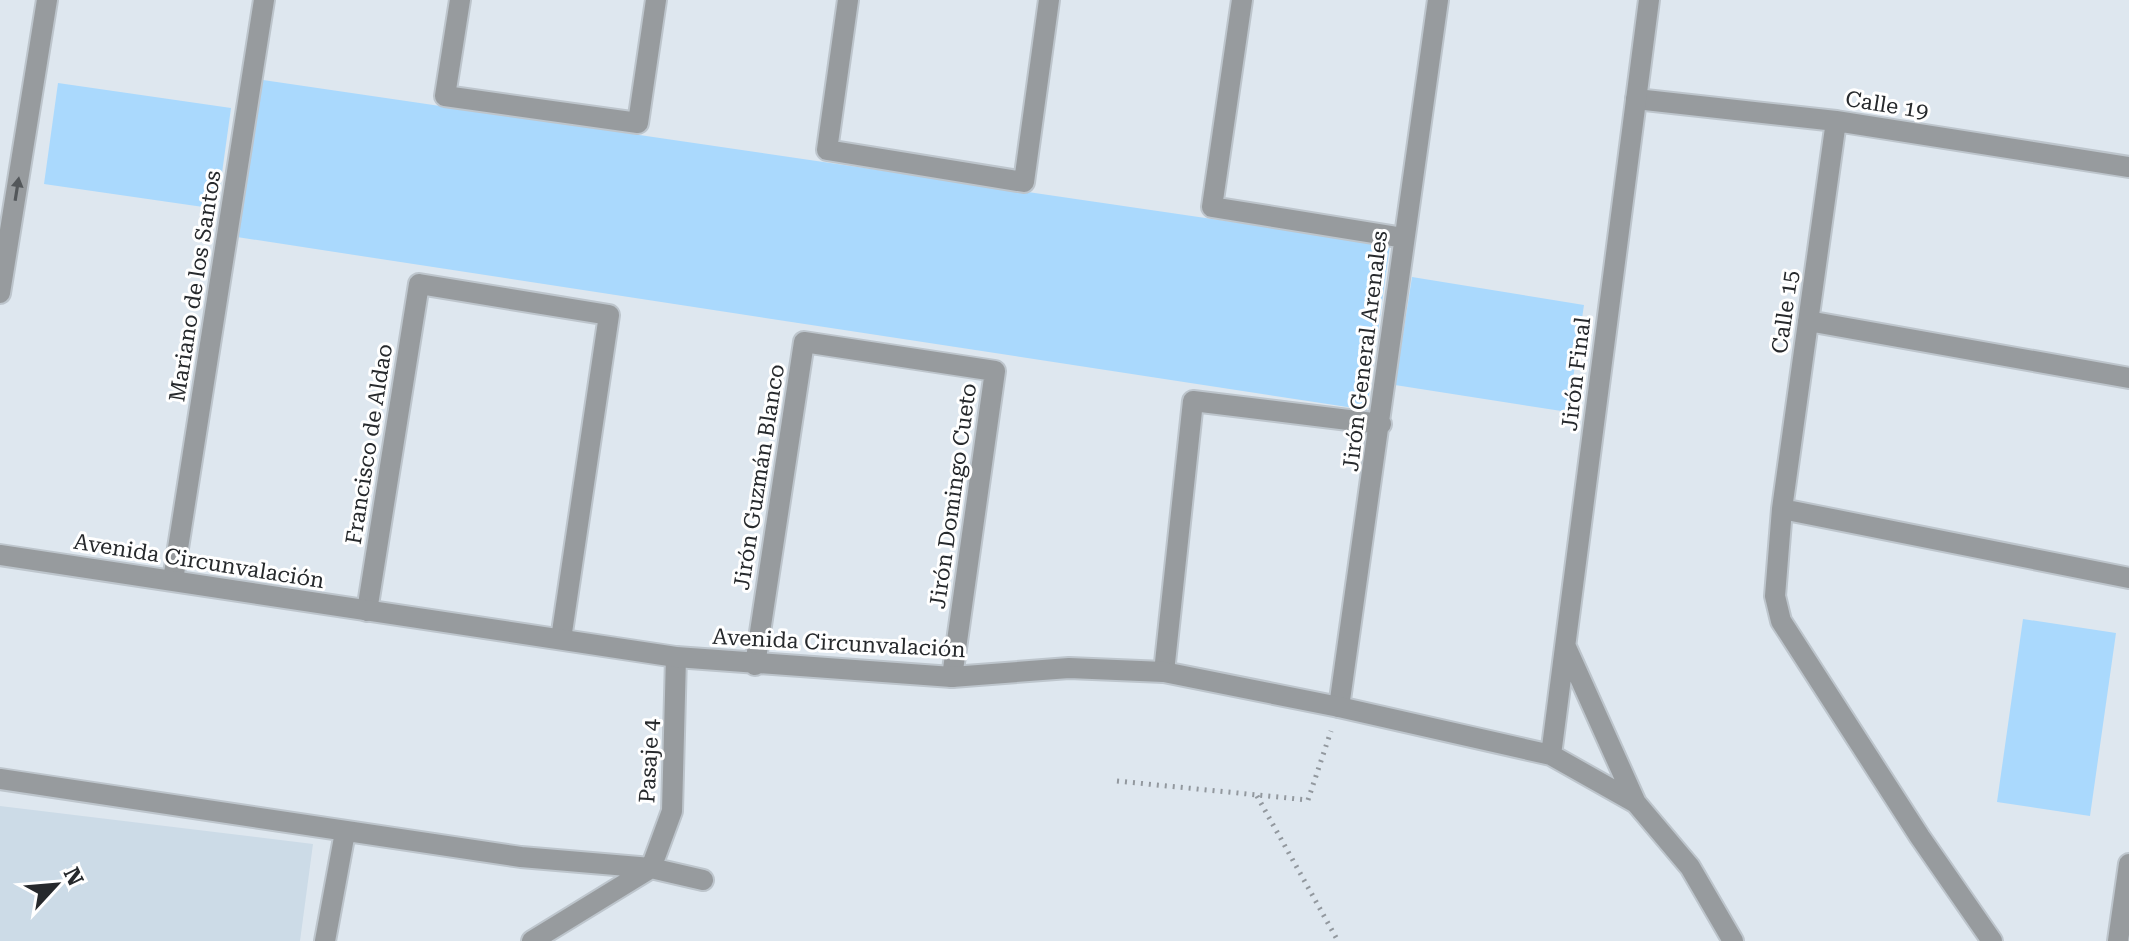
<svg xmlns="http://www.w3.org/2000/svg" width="2129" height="941" viewBox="0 0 2129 941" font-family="'Roboto Serif',serif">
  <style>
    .built { fill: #ccdbe7 }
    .green { fill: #aad9fd }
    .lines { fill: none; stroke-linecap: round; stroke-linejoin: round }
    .minor-casing { stroke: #bdc5cc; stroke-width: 24 }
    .tertiary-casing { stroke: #bdc5cc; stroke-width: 24 }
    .path { stroke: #92989e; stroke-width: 5; stroke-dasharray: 2 6; stroke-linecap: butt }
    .minor { stroke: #979b9e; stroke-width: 20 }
    .tertiary { stroke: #979b9e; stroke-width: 20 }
    .oneway { fill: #53575a }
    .labels { text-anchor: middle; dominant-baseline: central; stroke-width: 6; stroke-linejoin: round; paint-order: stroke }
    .street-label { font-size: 22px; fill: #26292c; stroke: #fff }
  </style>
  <rect width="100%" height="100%" fill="#dee7ef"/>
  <path class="built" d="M0,806l313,38 -13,97h-300z"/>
  <path class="green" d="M263,80l1127,165 -23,165 -1130,-173z
    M58,83l173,25 -14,101 -173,-25z
    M1412,277l172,28 -16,107 -173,-27z
    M2023,619l93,14 -26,183 -93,-14z"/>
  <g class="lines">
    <g class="minor-casing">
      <path id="minor" d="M460,0l-15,96 193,27 18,-123
        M848,0l-21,150 197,32 25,-182
        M1242,0l-30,207 192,31
        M1636,99l200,22 293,46
        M1836,121l-54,388 -7,87 6,25 139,216 72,104
        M1808,321l321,57
        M1782,509l347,69
        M173,580l91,-580
        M367,611l52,-327 190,31 -48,324
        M755,665l49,-323 191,29 -43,306
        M1164,672l29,-271 188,23
        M1339,707l99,-707
        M0,779l521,78 130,11 52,12
        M325,941l20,-109
        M532,941l119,-73 21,-57 4,-154
        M2118,941l11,-77"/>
    </g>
    <g class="tertiary-casing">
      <path id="tertiary" d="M0,293l47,-293
        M0,555l676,102 276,20 117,-9 95,4 175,35 212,48 85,48 54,64 43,74
        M1566,647l70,156
        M1551,755l98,-755"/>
    </g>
    <path class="path" d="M1117,781l191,19 23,-69
      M1257,796l81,145"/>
    <use href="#minor" class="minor"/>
    <use href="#tertiary" class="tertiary"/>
  </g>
  <defs><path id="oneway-solid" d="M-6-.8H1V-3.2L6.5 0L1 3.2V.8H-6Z" transform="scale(2)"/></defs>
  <use class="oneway" href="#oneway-solid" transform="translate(17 189) rotate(-81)"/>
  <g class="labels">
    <g class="street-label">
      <text transform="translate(1887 105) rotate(9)">Calle 19</text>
      <text transform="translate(195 286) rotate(-81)">Mariano de los Santos</text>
      <text transform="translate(1785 312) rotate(-82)">Calle 15</text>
      <text transform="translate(1365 351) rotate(-83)">Jirón General Arenales</text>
      <text transform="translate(1576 374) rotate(-83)">Jirón Final</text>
      <text transform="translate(369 444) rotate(-81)">Francisco de Aldao</text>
      <text transform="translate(759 477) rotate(-81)">Jirón Guzmán Blanco</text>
      <text transform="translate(953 496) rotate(-82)">Jirón Domingo Cueto</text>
      <text transform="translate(199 561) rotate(9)">Avenida Circunvalación</text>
      <text transform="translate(839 643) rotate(3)">Avenida Circunvalación</text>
      <text transform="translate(649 761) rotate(-87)">Pasaje 4</text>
    </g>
  </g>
  <g transform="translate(56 885) rotate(64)" stroke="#ffffff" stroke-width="6" paint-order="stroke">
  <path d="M0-6L14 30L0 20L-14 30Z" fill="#26292c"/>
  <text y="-12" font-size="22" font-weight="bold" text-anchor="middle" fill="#26292c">N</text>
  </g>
</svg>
